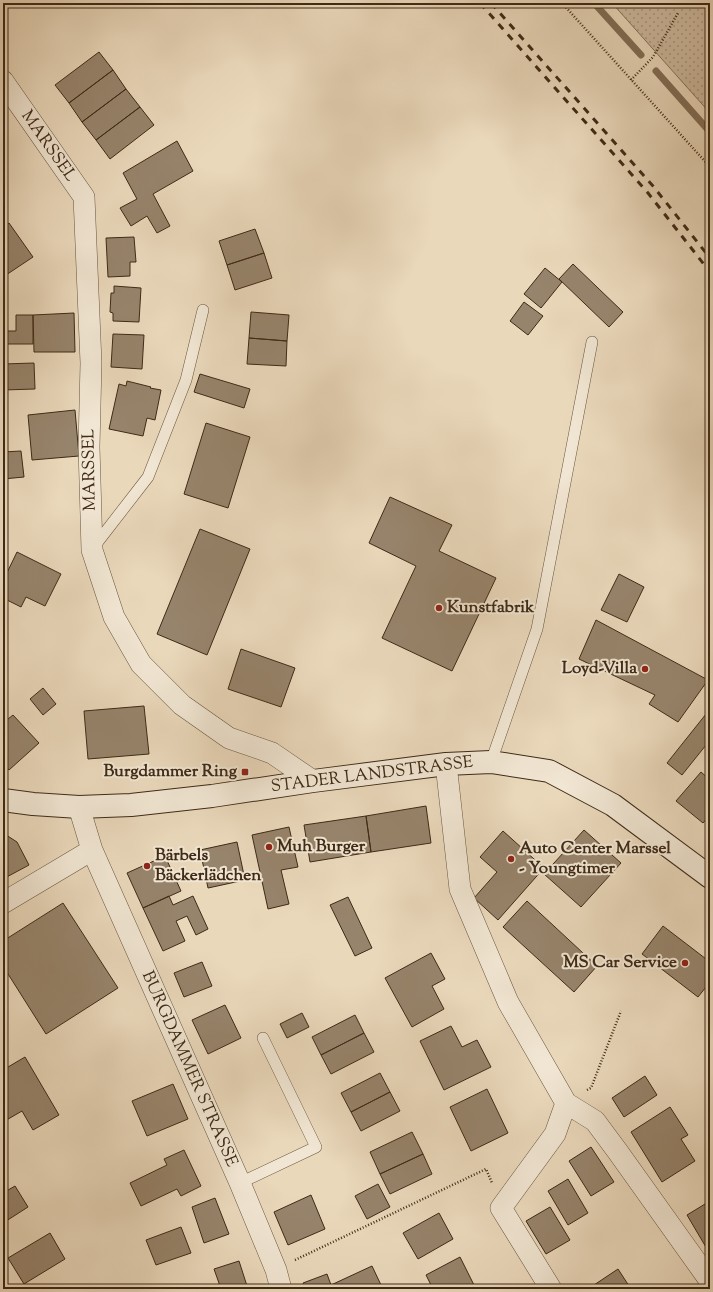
<svg xmlns="http://www.w3.org/2000/svg" width="713" height="1292" viewBox="0 0 713 1292" font-family="'Sorts Mill Goudy',serif">
  <style>
    .grass { fill: url(#grass-dots); stroke: #86725a }
    .lines { fill: none; stroke-linecap: round; stroke-linejoin: round }
    .stream { stroke: #826f57; stroke-width: 7 }
    .building { fill: #97846c; stroke: #3e2a16 }
    .lane-casing { stroke: #69563f; stroke-width: 12 }
    .street-casing { stroke: #69563f; stroke-width: 22 }
    .secondary-casing { stroke: #3e2a16; stroke-width: 24 }
    .path { stroke: #3e2a16; stroke-width: 2.5; stroke-dasharray: 1 2; stroke-linecap: butt }
    .lane { stroke: #f1e6d3; stroke-width: 11 }
    .street { stroke: #f1e6d3; stroke-width: 21 }
    .secondary { stroke: #f1e6d3; stroke-width: 22 }
    .rail { stroke: #3e2a16; stroke-width: 3; stroke-dasharray: 7 7; stroke-linecap: butt }
    .poi-dot { fill: #8f2418; stroke: #f1e6d3; stroke-width: 1.5 }
    .labels { text-anchor: middle; dominant-baseline: central; stroke-width: 4; stroke-linejoin: round; paint-order: stroke }
    .street-label { font-size: 17px; fill: #3e2a16; stroke: #f1e6d3 }
    .poi-label { font-size: 17px; font-weight: bold; fill: #3e2a16; stroke: #f1e6d3; text-anchor: start }
  </style>
  <defs>
    <pattern id="grass-dots" width="8" height="8" patternUnits="userSpaceOnUse"><rect width="8" height="8" fill="#cdba9f"/><path d="M2 2h.1M6 6h.1" fill="none" stroke="#a89781" stroke-width="1.8" stroke-linecap="round"/></pattern>
  </defs>
  <rect width="100%" height="100%" fill="#ead8bb"/>
  <filter id="stains"><feTurbulence type="fractalNoise" baseFrequency=".005" numOctaves="4"/><feColorMatrix values="0 0 0 0 .2 0 0 0 0 .09 0 0 0 0 .02 0 0 0 .5 -.17"/></filter>
  <radialGradient id="worn" r=".72"><stop offset=".6" stop-color="#630" stop-opacity="0"/><stop offset="1" stop-color="#630" stop-opacity=".3"/></radialGradient>
  <path class="grass" d="M612,3h98v110z"/>
  <g class="lines">
    <path class="stream" d="M594,3l47,52
      M656,71l54,61"/>
  </g>
  <path class="building" d="M99,52l14,18 -44,33 -14,-18z
    M113,70l13,19 -44,33 -13,-19z
    M126,89l14,18 -44,33 -14,-18z
    M140,107l14,18 -44,34 -14,-19z
    M177,141l16,30 -40,23 17,32 -13,7 -10,-17 -16,10 -11,-18 17,-9 -14,-26z
    M9,223l24,34 -30,20v-49z
    M255,229l9,24 -37,12 -8,-24z
    M134,237l2,25h-6v14l-22,1 -2,-39z
    M264,253l8,25 -37,12 -8,-25z
    M573,264l50,48 -14,15 -50,-48z
    M545,268l17,14 -21,26 -17,-14z
    M114,286l27,2 -2,34 -26,-1v-8l-3,-1 1,-19h3z
    M524,302l19,14 -15,19 -18,-14z
    M251,312l38,3 -2,26 -38,-3z
    M74,313l1,39h-41l-1,-37z
    M16,315h17v29h-30v-13h13z
    M113,334l31,1 -2,34 -31,-2z
    M249,338l38,3 -1,25 -39,-2z
    M34,363l1,26 -32,1v-26z
    M200,374l50,15 -6,19 -50,-16z
    M127,381l24,6 -1,1 11,2 -6,30 -8,-2 -4,18 -34,-7 10,-45 7,2z
    M75,410l4,46 -47,4 -4,-45z
    M206,423l44,14 -22,71 -44,-14z
    M21,451l3,26 -21,2v-27z
    M390,497l62,28 -13,26 57,27 -44,93 -70,-33 34,-72 -47,-23z
    M200,529l50,20 -43,106 -50,-21z
    M17,552l44,22 -16,32 -19,-9 -5,10 -18,-9v-17z
    M619,574l25,13 -17,35 -26,-12z
    M596,620l112,60 -30,42 -29,-18 6,-9 -76,-36z
    M241,649l54,19 -14,39 -53,-18z
    M43,688l13,16 -13,11 -13,-16z
    M144,706l5,48 -61,5 -4,-48z
    M706,714l4,4v22l-28,35 -15,-12z
    M13,715l26,28 -30,27 -6,-7v-40z
    M701,772l9,8v35l-7,8 -27,-22z
    M426,806l5,37 -60,9 -5,-36z
    M366,816l5,36 -61,10 -6,-37z
    M289,827l9,40 -17,3 8,34 -21,5 -16,-74z
    M584,830l37,33 -40,44 -37,-33z
    M503,831l41,37 -46,52 -24,-22 23,-26 -17,-15z
    M3,833l14,9 12,23 -26,14z
    M237,842l8,38 -37,8 -8,-38z
    M165,856l16,35 -38,17 -16,-35z
    M169,896l4,9 20,-9 15,33 -12,6 -9,-19 -11,5 9,20 -22,10 -20,-43z
    M348,897l24,51 -17,8 -25,-51z
    M527,901l70,65 -23,26 -71,-65z
    M63,903l55,85 -72,46 -43,-68v-25z
    M663,926l47,36v20l-12,15 -56,-43z
    M431,953l14,26 -13,7 12,23 -32,18 -27,-49z
    M202,962l10,24 -28,11 -10,-24z
    M225,1005l16,33 -33,16 -16,-34z
    M302,1013l7,14 -22,11 -7,-14z
    M355,1015l9,18 -43,22 -9,-18z
    M451,1026l11,21 15,-7 14,27 -47,23 -24,-49z
    M364,1033l10,19 -43,22 -10,-19z
    M25,1057l34,58 -26,15 -11,-19 -19,11v-38l1,-1 -1,-3v-10z
    M380,1073l10,19 -39,20 -10,-19z
    M645,1076l12,19 -33,22 -12,-19z
    M173,1084l15,35 -41,17 -15,-35z
    M487,1089l21,44 -37,18 -21,-44z
    M390,1092l10,19 -39,20 -10,-19z
    M670,1107l18,28 -7,4 14,22 -33,21 -31,-50z
    M412,1132l11,22 -43,20 -10,-22z
    M591,1147l23,35 -23,14 -22,-35z
    M184,1150l17,36 -20,10 -4,-7 -36,17 -11,-23 37,-18 -3,-6z
    M423,1154l9,20 -42,20 -10,-20z
    M568,1179l20,34 -20,12 -20,-34z
    M378,1184l12,23 -23,12 -12,-23z
    M15,1186l13,21 -25,16v-30z
    M311,1195l14,34 -37,16 -14,-33z
    M215,1198l14,36 -25,9 -12,-36z
    M710,1201v53l-23,-39z
    M550,1207l20,33 -24,14 -20,-33z
    M439,1213l14,26 -35,20 -15,-26z
    M181,1227l10,26 -35,12 -10,-25z
    M50,1233l15,26 -41,25 -16,-26z
    M460,1257l16,32h-43l-7,-14z
    M239,1261l9,28h-37l9,-3 -6,-17z
    M372,1266l9,19 -8,4h-68l-2,-6 24,-9 4,11z
    M618,1269l13,20h-43z"/>
  <g class="lines">
    <g class="lane-casing">
      <path id="lane" d="M93,548l55,-71 38,-97 17,-70
        M491,762l46,-133 55,-287
        M240,1183l76,-36 -53,-109"/>
    </g>
    <g class="street-casing">
      <path id="street" d="M3,81l81,116 7,166 -2,84 3,103 22,67 27,47 41,41 47,33 43,15 41,28
        M446,764l14,125 48,113 58,101 29,18 23,31 92,129
        M79,807l13,43 148,333 36,87 5,19
        M3,903l89,-53
        M551,1289l-50,-81 54,-74 11,-31"/>
    </g>
    <g class="secondary-casing">
      <path id="secondary" d="M3,800l30,4 46,3 52,-2 81,-9 101,-15 133,-17 45,-2 58,9 64,34 97,72"/>
    </g>
    <path class="path" d="M562,3l148,164
      M631,80l22,-23 25,-44
      M587,1090l4,-2 30,-77
      M295,1260l191,-91 6,14"/>
    <use href="#lane" class="lane"/>
    <use href="#street" class="street"/>
    <use href="#secondary" class="secondary"/>
    <path class="rail" d="M480,3l168,190 62,79
      M491,3l162,183 57,72"/>
  </g>
  <g class="poi-dot">
    <circle cx="439" cy="608" r="4"/>
    <circle cx="645" cy="669" r="4"/>
    <rect x="241" y="768" width="8" height="8" rx="2"/>
    <circle cx="269" cy="847" r="4"/>
    <circle cx="511" cy="859" r="4"/>
    <circle cx="147" cy="866" r="4"/>
    <circle cx="685" cy="963" r="4"/>
  </g>
  <g class="labels">
    <g class="street-label">
      <text transform="translate(48 146) rotate(55)">MARSSEL</text>
      <text transform="translate(90 470) rotate(-91)">MARSSEL</text>
      <text transform="translate(372 775) rotate(-7)">STADER LANDSTRASSE</text>
      <text transform="translate(189 1069) rotate(66)">BURGDAMMER STRASSE</text>
    </g>
    <g class="poi-label">
      <text x="447" y="608">Kunstfabrik</text>
      <text x="637" y="669" text-anchor="end">Loyd-Villa</text>
      <text x="237" y="772" text-anchor="end">Burgdammer Ring</text>
      <text x="277" y="847">Muh Burger</text>
      <text x="519" y="849">Auto Center Marssel<tspan x="519" dy="20">- Youngtimer</tspan></text>
      <text x="155" y="856">Bärbels<tspan x="155" dy="20">Bäckerlädchen</tspan></text>
      <text x="677" y="963" text-anchor="end">MS Car Service</text>
    </g>
  </g>
  <rect width="713" height="1292" fill="none" stroke="#ead8bb" stroke-width="16"/>
  <rect x="4" y="4" width="705" height="1284" fill="none" stroke="#3e2a16" stroke-width="2"/>
  <rect x="8" y="8" width="697" height="1276" fill="none" stroke="#3e2a16"/>
  <rect width="100%" height="100%" filter="url(#stains)"/>
  <rect width="100%" height="100%" fill="url(#worn)"/>
</svg>
